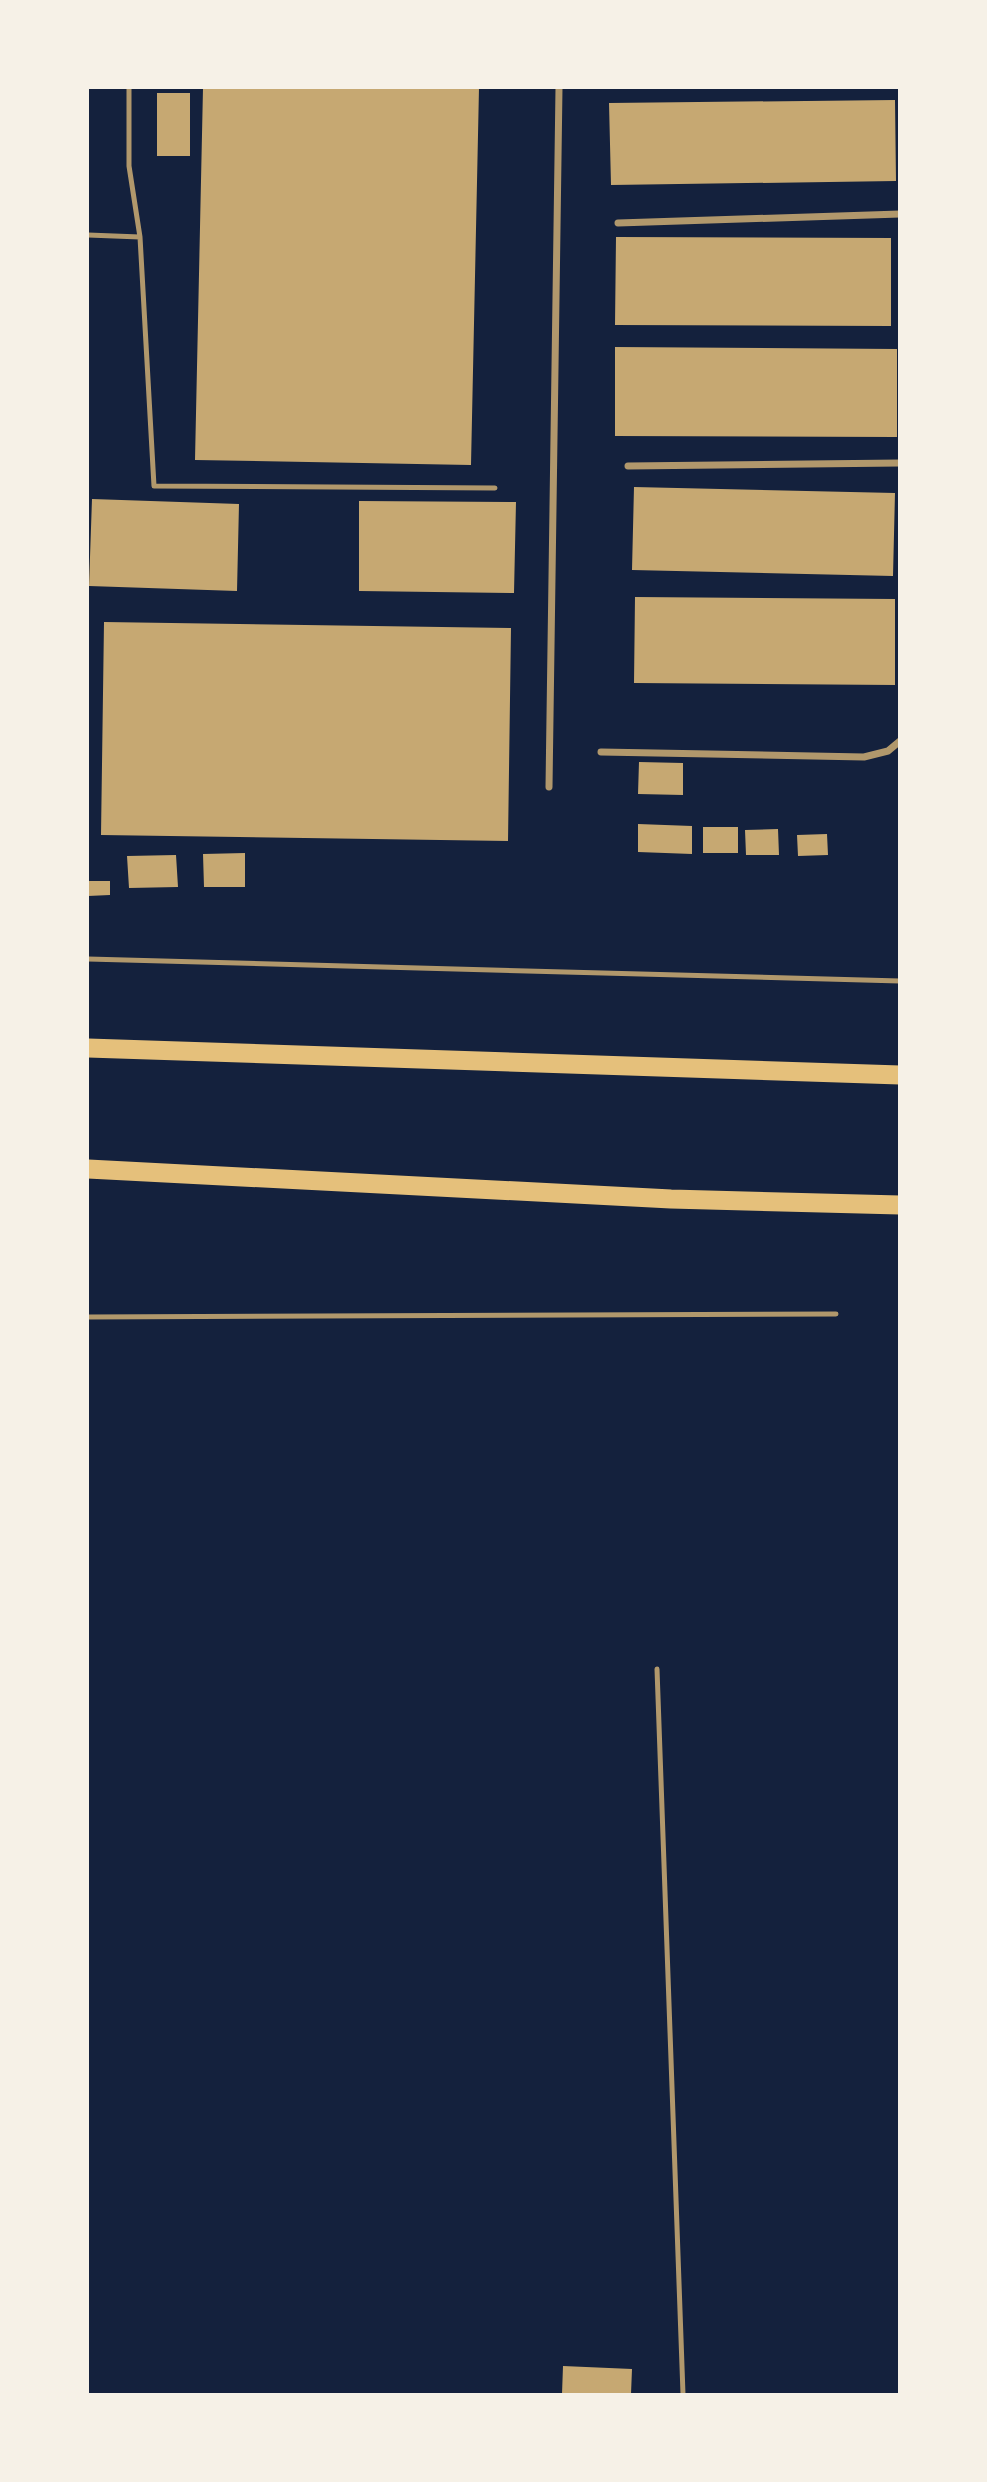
<svg xmlns="http://www.w3.org/2000/svg" width="987" height="2482" viewBox="0 0 987 2482" font-family="'PT Sans',sans-serif">
  <style>
    .building { fill: #c6a872 }
    .lines { fill: none; stroke-linecap: round; stroke-linejoin: round }
    .service { stroke: #b1986c; stroke-width: 5 }
    .minor { stroke: #b1986c; stroke-width: 7 }
    .trunk { stroke: #e5c07b; stroke-width: 19 }
  </style>
  <rect width="100%" height="100%" fill="#14213d"/>
  <path class="building" d="M203,88h276l-8,377 -276,-5z
    M157,93h33v63h-33z
    M895,100l1,81 -285,4 -2,-82z
    M616,237l275,1v88l-276,-1z
    M615,347l282,2v88l-282,-1z
    M634,487l261,6 -2,83 -261,-6z
    M92,499l147,5 -2,87 -148,-5z
    M359,501l157,1 -2,91 -155,-2z
    M635,597l260,2v86l-261,-2z
    M104,622l407,6 -3,213 -407,-6z
    M639,762l44,1v32l-45,-1z
    M638,824l54,2v28l-54,-2z
    M703,827h35v26h-35z
    M778,829l1,26h-33l-1,-25z
    M827,834l1,21 -30,1 -1,-21z
    M245,853v34h-41l-1,-33z
    M176,855l2,32 -49,1 -2,-32z
    M88,881h22v14l-22,1z
    M563,2366l69,3 -1,25h-69z"/>
  <g class="lines">
    <path class="service" d="M88,235l52,2 -11,-71v-78
      M140,237l14,249 341,2
      M88,959l812,22
      M88,1317l748,-3
      M657,1669l26,725"/>
    <path class="minor" d="M618,223l282,-9
      M628,466l272,-3
      M601,752l263,5 24,-6 12,-10
      M549,787l10,-699"/>
    <path class="trunk" d="M88,1048l812,27
      M88,1169l583,30 229,6"/>
  </g>
  <rect width="987" height="2482" fill="none" stroke="#f6f1e7" stroke-width="178"/>
</svg>
